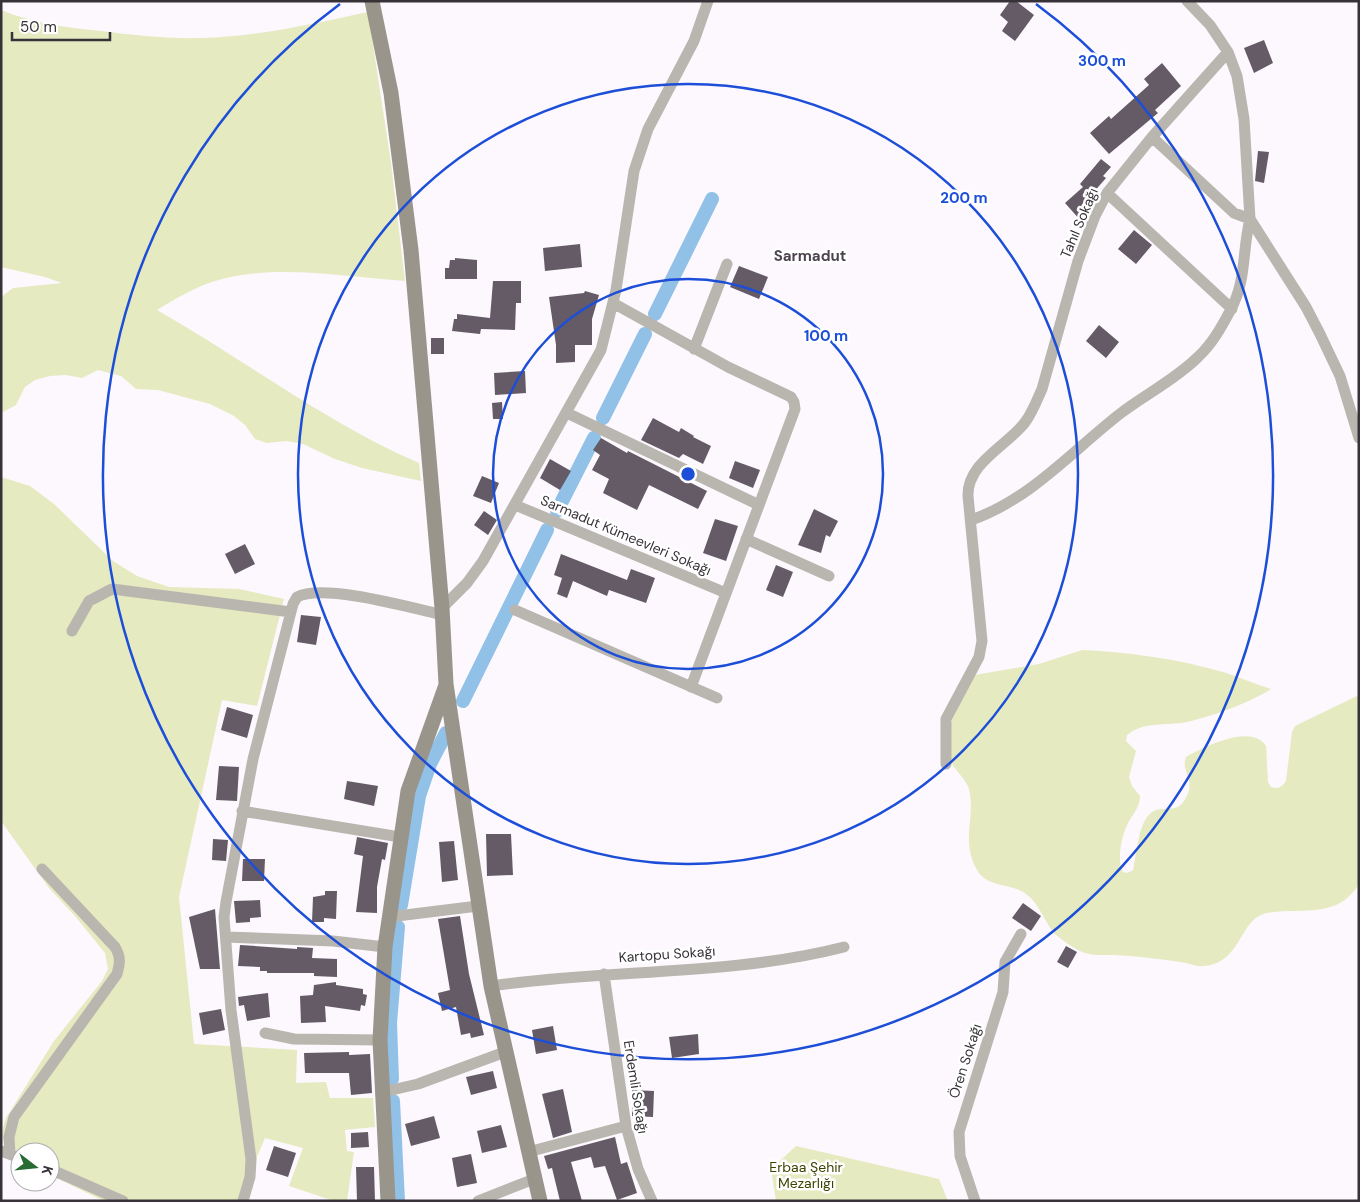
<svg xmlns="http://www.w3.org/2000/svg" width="1360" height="1202" viewBox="0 0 1360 1202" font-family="'DM Sans',sans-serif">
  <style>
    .green { fill: #e5eac0 }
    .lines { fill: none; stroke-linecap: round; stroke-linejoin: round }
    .canal { stroke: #91c1e7; stroke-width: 14 }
    .building { fill: #645b67 }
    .street { stroke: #b9b6af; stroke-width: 11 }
    .secondary { stroke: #99958b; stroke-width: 15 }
    .ring { fill: none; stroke: #1d4ed8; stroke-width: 2.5 }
    .labels { text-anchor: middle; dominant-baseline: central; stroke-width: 5; stroke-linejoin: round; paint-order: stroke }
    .street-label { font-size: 14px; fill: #373238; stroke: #fff }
    .park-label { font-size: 14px; fill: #3f4300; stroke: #fff }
    .neighbourhood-label { font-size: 15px; font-weight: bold; fill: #4d4450; stroke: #fff }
    .centre { fill: #1d4ed8; stroke: #fff; stroke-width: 2.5 }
    .ring-label { font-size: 15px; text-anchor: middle; font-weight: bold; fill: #1d4ed8; stroke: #fff; stroke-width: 5; stroke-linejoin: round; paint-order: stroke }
  </style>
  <rect width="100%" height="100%" fill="#fcf8fe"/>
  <path class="green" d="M1,10c31,13 67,18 100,21 32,4 66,8 99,7 57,-1 112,-14 168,-26l23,151 14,118c-61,-4 -130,-18 -190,0 -20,6 -40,18 -58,29 88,50 169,113 262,153l2,18 -59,-13 -27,-9 -32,-15 -16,-3 -20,2 -12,-4 -10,-14 -11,-9 -24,-12 -52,-14 -22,-1 -15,-13 -23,-6 -16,8 -16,-3 -16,1 -15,4 -10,7 -9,18 -15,8v-116l12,-9 49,-5 -17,-6 -44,-10z
    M1,477l29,9 24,18 59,57 24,15 32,11 70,2 45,10 -27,107 -35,-6 -43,197 15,147 103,6 -1,33 30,-1 4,16h43l2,29 -30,3 2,21 7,1 -7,49h-13l-45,-15 14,-38 -38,-10 -27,63h-134l-54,-26v-23h-30v11l-10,-4c-7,-15 -10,-25 -4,-41l48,-77 48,-60 6,-12 -3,-16 -30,-37 -26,-28 -48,-67z
    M1082,650c48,2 95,9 141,22 16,5 32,12 48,17 -24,15 -53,25 -80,32 -22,6 -46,-1 -64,14l-1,6 10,10 -7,26 3,9 8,10c0,10 -6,17 -11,25 -7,13 -13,38 -6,51l4,1 6,-3c4,-16 5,-54 23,-60 11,-3 21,2 28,-9 14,-21 -4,-29 2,-44 18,-10 65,-34 80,-11l2,36 3,5c7,2 10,1 15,-6l6,-49 3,-6 64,-31v189c-22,36 -58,23 -92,29 -28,5 -25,51 -64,53 -7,1 -14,-3 -22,-4 -22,-3 -45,-6 -67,-7 -12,0 -23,1 -34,-4 -8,-4 -18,-11 -25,-17 -11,-12 -15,-30 -29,-40 -14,-11 -39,-6 -49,-24 -17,-31 -1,-52 -8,-81 -3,-9 -10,-15 -15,-22 -18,-30 6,-66 21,-92l64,-11z
    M796,1146l143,33 9,22h-172l-5,-32z"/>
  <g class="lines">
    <path class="canal" d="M655,314l57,-115
      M603,418l42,-84
      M557,511l37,-73
      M463,701l84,-171
      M401,905l18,-109 11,-32 16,-31
      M392,1079l-2,-56 8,-96
      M393,1101l5,100"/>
  </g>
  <path class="building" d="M1010,1h6l18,14 -19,26 -13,-10 6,-9 -8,-7z
    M1264,40l9,23 -19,10 -10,-25z
    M1162,63l19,23 -26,24 3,3 -49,41 -19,-21 19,-17 2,3 38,-34 -5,-6z
    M1258,151l11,1 -5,31 -9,-2z
    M1101,159l10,8 -8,9 3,2 -20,23 5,6 -10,14 -16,-18 18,-16 -3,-3z
    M1134,230l18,15 -16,19 -18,-15z
    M580,244l2,23 -37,4 -2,-23z
    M455,258l22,2v19h-32v-11h4l1,-8h5z
    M739,266l29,11 -9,22 -29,-12z
    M493,281h28v22h-5l-1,27 -34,-1 -1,5 -28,-3 2,-12h3v-5l33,4z
    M585,291l14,4 -7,24v26h-17v17l-19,1v-18l-7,-48 35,-4z
    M1099,325l20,17 -13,16 -20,-17z
    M431,338h13v16h-13z
    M525,371l1,22 -31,2 -1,-22z
    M502,402l1,17h-10l-1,-16z
    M653,418l26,14 2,-4 13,8 -1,1 18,9 -8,18 -20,-10 -4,4 -38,-18z
    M601,438l26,15 1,-2 79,40 -9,18 -49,-24 -12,25 -34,-17 6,-14 -17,-9 8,-15 -7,-5z
    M550,459l21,12 -11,19 -20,-12z
    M735,461l25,9 -7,18 -24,-10z
    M482,476l17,7 -8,20 -18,-7z
    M814,509l24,12 -8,16 -4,-2 -5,18 -23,-8z
    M484,511l13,9 -9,15 -14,-10z
    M715,519l23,7 -12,35 -23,-8z
    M245,544l10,20 -20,10 -10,-20z
    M561,554l66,26 4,-11 24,9 -9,25 -37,-13 -2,6 -34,-15 -6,17 -10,-4 5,-16 -8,-3z
    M776,565l17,7 -10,25 -17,-7z
    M301,615l20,2 -5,28 -19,-3z
    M227,707l26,8 -6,23 -26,-8z
    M219,766l20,1 -2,34 -21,-1z
    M347,781l31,5 -4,20 -30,-7z
    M486,834h25l2,41 -26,1z
    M357,837l31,6 -3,17 -3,-1 -5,28v26l-21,-1 7,-56 -9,-2z
    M213,839l15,1 -2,21 -14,-1z
    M454,841l4,39 -16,2 -3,-40z
    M243,859h22l-1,22h-22z
    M325,891h12l-1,28 -12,-1v4h-12l1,-25 12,-2z
    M260,900l1,17 -11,1v4l-14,1 -2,-22z
    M1023,903l18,13 -10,15 -19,-13z
    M215,909l5,60h-20l-11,-52z
    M460,916l9,58 15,61 -13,3 -1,-5 -9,2 -5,-28 -14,4 -4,-18 12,-3 -12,-71z
    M240,945l57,4v-2l16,1 -1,10 25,1v18l-23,-1v-3h-47v-2h-7v-4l-22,-1z
    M1066,946l11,6 -9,16 -11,-6z
    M336,982v3l27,4v5l4,1 -2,11 -4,-1 -1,6 -35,-5 1,16 -25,1 -1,-27 13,-1 1,-10z
    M268,993l2,24 -23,4 -3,-16 -5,1 -1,-9z
    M221,1009l4,21 -22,5 -4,-22z
    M553,1026l4,24 -21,4 -4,-24z
    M698,1034l1,20 -27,4 -3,-21z
    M349,1052v3l21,-1 2,39 -21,2 -2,-22h-44l-1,-20z
    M493,1071l4,17 -26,7 -5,-18z
    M563,1089l9,43 -19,6 -11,-44z
    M632,1090l22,1 -1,26 -21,-1z
    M434,1116l6,22 -29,8 -6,-22z
    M501,1125l6,22 -25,6 -5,-22z
    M368,1132l1,15 -18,1v-15z
    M615,1137l6,27 6,-2 10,31 -20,7 -12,-34 -11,2 -3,-11 -20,5 11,39h-22l-8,-33 -4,1 -4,-13z
    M274,1146l22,7 -8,24 -22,-7z
    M471,1154l6,29 -20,4 -5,-29z
    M356,1167h18l1,34h-18z"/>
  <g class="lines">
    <path class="street" d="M1187,1l23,24 18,27
      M1107,193l125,116
      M613,303l115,64 63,30 3,5 1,7 -104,278
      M694,349l33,-85
      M567,413l192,92
      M515,505l211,88
      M971,520c59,-20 102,-70 150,-107 25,-19 55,-34 77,-56 14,-13 23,-29 32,-46 17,-30 12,-61 20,-92l-16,-6 -82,-76
      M746,539l83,37
      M442,608l25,-25 16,-22 118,-211 15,-60 18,-119 14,-42 46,-88 14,-40
      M515,610l202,88
      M72,631l17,-30 23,-12 179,23
      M946,764v-45l33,-62 3,-16 -14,-145c-1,-34 41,-51 58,-75 7,-10 11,-21 16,-32l36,-128 17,-45 12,-23 45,-56 76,-85 9,24 7,43 6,100 56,88 14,27 20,42 19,62
      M242,811l158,26
      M389,917l89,-11
      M226,937l107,4 52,6
      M604,974l22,152 12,43 14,32
      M491,986c116,-17 240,-10 353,-39
      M265,1033l29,6 86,1
      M383,1092l35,-8 87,-32
      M1,1151l19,7
      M528,1152l98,-26
      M10,1154l-1,-17 5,-20 103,-143c3,-11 4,-17 -2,-27l-73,-78
      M50,1169l73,32
      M243,1201l7,-24 1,-18 -20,-149 -7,-93 2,-15 27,-143 40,-155 4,-7c26,-14 115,11 146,18
      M478,1201l56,-22
      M975,1201l-15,-45 -1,-24 44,-140 2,-30 16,-28"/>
    <path class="secondary" d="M372,1l19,92 20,157 31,358 4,76 45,302 49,215
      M388,1201l-8,-161 5,-93 23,-156 38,-106"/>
  </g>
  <g class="ring">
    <circle cx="688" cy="474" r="195"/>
    <circle cx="688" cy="474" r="390"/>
    <path d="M1036 4A585 585 0 1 1 340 4"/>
  </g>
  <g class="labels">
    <g class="street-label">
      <text transform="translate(1079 223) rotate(-67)">Tahıl Sokağı</text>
      <text transform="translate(626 535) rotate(23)">Sarmadut Kümeevleri Sokağı</text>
      <text transform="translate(667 954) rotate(-4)">Kartopu Sokağı</text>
      <text transform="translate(965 1061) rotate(-72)">Ören Sokağı</text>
      <text transform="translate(636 1087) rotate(81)">Erdemli Sokağı</text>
    </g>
    <g class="park-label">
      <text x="806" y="1167">Erbaa Şehir<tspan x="806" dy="16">Mezarlığı</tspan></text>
    </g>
    <g class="neighbourhood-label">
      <text x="810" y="256">Sarmadut</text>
    </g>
  </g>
  <circle cx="688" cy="474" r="8" class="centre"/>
  <g class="ring-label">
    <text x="1102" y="66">300 m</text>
    <text x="964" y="203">200 m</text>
    <text x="826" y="341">100 m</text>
  </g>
  <rect width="1360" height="1202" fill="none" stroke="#373238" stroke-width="5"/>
  <g transform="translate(35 1167) rotate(106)"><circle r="24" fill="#ffffff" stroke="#afadaf"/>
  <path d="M0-4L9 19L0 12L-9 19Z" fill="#2a6b34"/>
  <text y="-8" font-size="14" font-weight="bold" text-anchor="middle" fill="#373238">K</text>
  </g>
  <path d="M12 32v8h98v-8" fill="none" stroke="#373238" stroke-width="2.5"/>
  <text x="20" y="32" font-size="15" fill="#373238" stroke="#ffffff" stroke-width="4" paint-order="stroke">50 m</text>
</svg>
